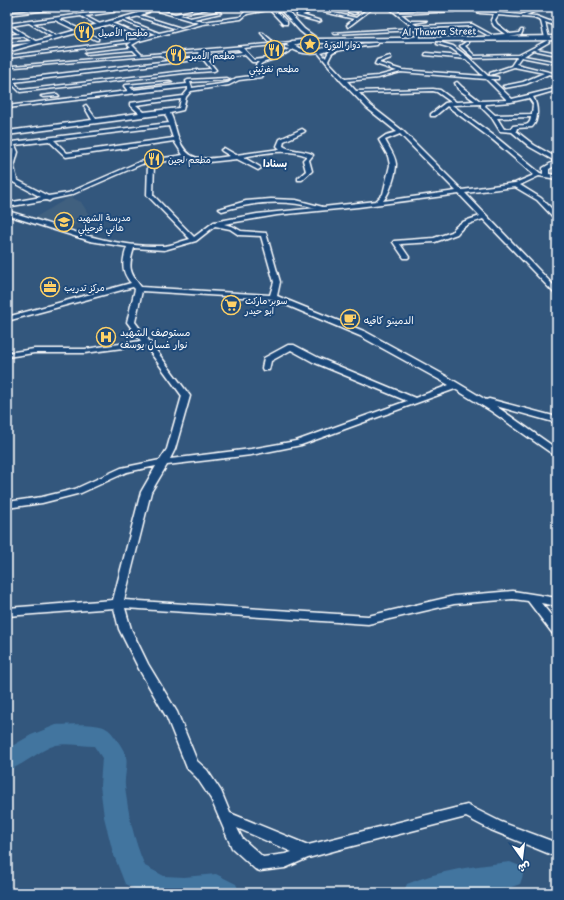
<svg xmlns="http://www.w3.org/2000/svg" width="564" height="900" viewBox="0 0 564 900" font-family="'Playpen Sans','Playpen Sans Arabic',sans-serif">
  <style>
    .built { fill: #41607f }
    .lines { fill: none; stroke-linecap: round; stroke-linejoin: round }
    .river { fill: #42759f; fill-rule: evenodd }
    .minor-casing { stroke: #fff; stroke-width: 3 }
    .tertiary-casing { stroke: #fff; stroke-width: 3 }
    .secondary-casing { stroke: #fff; stroke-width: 3 }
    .minor { fill: #1f4a7a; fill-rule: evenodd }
    .tertiary { fill: #1f4a7a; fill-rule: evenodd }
    .secondary { fill: #1f4a7a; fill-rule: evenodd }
    .labels { text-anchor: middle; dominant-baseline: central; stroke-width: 4; stroke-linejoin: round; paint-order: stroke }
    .far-street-label { font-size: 9px; fill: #fff; stroke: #1f4a7a }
    .far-poi-label { font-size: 9px; fill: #fff; stroke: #1f4a7a; text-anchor: start }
    .far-quarter-label { font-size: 10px; font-weight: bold; fill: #fff; stroke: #1f4a7a }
    .poi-label { font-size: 10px; fill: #fff; stroke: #1f4a7a; text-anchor: start }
  </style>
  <rect width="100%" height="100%" fill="#33577d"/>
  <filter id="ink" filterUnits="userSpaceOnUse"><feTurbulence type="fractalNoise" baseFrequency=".025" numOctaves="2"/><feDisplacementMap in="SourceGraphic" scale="8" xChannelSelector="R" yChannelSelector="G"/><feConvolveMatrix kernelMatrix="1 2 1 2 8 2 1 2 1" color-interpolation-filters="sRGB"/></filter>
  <g filter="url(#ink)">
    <path class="built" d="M70,197l11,5 8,13 -14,7 2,2 -6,3 -37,-9z"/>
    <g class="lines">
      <path class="river" d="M56,725c13,0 41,-3 51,4 5,2 18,22 19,27 2,10 -2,21 -1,30 3,27 9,55 20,80l19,10 20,1 32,-3 20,10 4,9h-98l-17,-9 -12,-31 -9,-36 -4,-32 2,-27 -8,-12c-12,0 -27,-3 -38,-1 -17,5 -32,20 -49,26v-22l24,-14z
        M510,862l10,4 3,9 -3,9c-35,14 -80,9 -117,9l4,-9c33,-14 68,-18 103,-22z"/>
      <g class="minor-casing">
        <path id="minor" d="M61,7h11l-65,8v-2z
          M131,7h5l13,5 -3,1z
          M208,7h7l-35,8 10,3 29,-6 2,1 -27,6 9,3 37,-5 5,-5 26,-4 2,1 -26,5 -6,5 -38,5 -64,17 -7,4 10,10 149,-13 2,1 -50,5 11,12c13,-1 24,-4 35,-11l-4,-1v-2l10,2 -15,9 -18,6 -2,2 4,8 -2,4 -23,3 -10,5 -38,6 -5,6 -3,13 -13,3c4,8 5,15 8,24 10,28 28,22 52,19l-8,-5 -1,-1 3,-2 12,7 44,-6 -3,-3 3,-7 22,-10 3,2 -1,1 -20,9 -1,5c7,5 20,4 29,8l1,1 -4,5 3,11 -10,9h-4v-2l8,-7 -3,-11 4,-4c-20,-8 -44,-3 -64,1l17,10 1,1 -3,2 -21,-11 -38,4 -13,-5 -32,5 -1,32 41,42 20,-15 43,-8 59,-6c-32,-9 -62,-6 -94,3l-3,-2 27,-8 25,-2 25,1 27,7 53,-6 7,-7 7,-29 -2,-9 -9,-16 7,-5 11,-3 -30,-24 -26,-27 -25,-31h2l8,8c1,-3 2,-6 5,-8 10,-5 36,-7 47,-7l-1,2c-9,1 -42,3 -46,10 -1,2 -2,4 -3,6l17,18 33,-3 19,-5 -22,-7 2,-4 13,-4 1,2 -11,4 -1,1 23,7 81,6 -17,-17 -41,-4 1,-2 36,3 -11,-8 -14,-4 1,-2 15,4 15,11 20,19 10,1v2h-7l21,20 45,-11v2l-24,7c5,8 6,23 -1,30l-15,1 -1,3 18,14 23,13v7l-8,4v5l8,1v4l-18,-3 -19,9 21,13 16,16v6l-2,-1 -18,-19 -22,-13 -50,6 92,96v6l-2,-1 -72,-75c-11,4 -19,5 -26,15l-22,8 -35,2 9,13 -1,1h-4l-11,-16 1,-1 40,-3 18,-6c6,-11 17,-12 28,-16l-21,-22 -101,13 -81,8 -53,9 10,3 7,4 25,2 14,49 -3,14 89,36 80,44 40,24 3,-1 68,18v6l-61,-17 61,43v7l-3,-1 -63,-44 -36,-22 -154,56 -50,10 -84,10 -16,27 -27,108 244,16 86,-20 59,-5 44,7v8l-16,-3 16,20v12l-4,-1 -25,-33 -15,-2 -59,5 -86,20 -243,-16 6,21 17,35 29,48 20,49 10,9 14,21 9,22 78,32 159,-40 34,17 56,21v14l-66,-27 -25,-13 -129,33 -29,8 -23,10 -25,3 -5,-2 -23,-21 -21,-49 -14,-21 -10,-10 -20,-50 -28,-49 -20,-40 -5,-21 -107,8v-8l106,-8 28,-108 15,-26 -29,6 -46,21 -39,10 -35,5v-6l35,-5 33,-8 46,-21 39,-8 7,-11 15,-53 -37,-51 -60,8h-51l-27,4v-4l27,-4h51l56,-8 -14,-19 8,-33 -2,-2 -126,34v-4l124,-34c-10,-12 -9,-21 -4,-36l-37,-6 -83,-26v-4c51,14 101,37 156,35 8,0 18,-5 27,-7l-43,-44 1,-32 -6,1 -71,31 -19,4 -3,2 -3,-1 -39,7v-4l34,-6 -30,-16 -2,-14 4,-17 -6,-7v-2l5,1 157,-19 -4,-9 -158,21v-4l85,-11 -8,-14 2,-1 10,14 43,-6 -9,-8v-2l53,-7 5,-6v-3l-181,21v-2l121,-15 -4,-5 2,-1 44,-4 2,1 -42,5 3,3 54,-6 -1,-3 2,-1 39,-2 2,1 -2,1 -37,2 2,6 36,-5 8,-5 23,-3 1,-2 -4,-8 3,-3h-7l-8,-8 -37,5 9,11 -2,1 -30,2 -164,19 -10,-10h-3v-2l162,-19 -9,-6 -145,12 -2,-1 125,-11 -5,-5 -46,4 -2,-1 46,-5 -3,-3 4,-3 -125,16v-2l132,-17 3,-1 -36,-15 3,-1 37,15 10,-3 -35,-14v-2l38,15 18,-4 -41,-13v-2l45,14 18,-5 -48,-14 2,-1 22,6zM238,49l4,3 -37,4 -3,-4zM198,52l3,5 -27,3 -9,-5zM203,59l8,10 -27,2 -163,19 -7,-8zM401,72l85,7 21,21 -27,1 -18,-14 -5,-5 -2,1 3,6 17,12 -19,1 -16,-12 -7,-1 -77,2 -9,-10 31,-3zM433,91l4,1 14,10 -6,1 -14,11v2h4l12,-10 46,34 41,35 -19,8 -53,7 -59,-59 -32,-25 -12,-13zM529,98l4,6 -1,10 -37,1 -10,-9 1,-2 25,-2zM181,99l-2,9 -35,4 -8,-7zM481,104v3l11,11 8,13 12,1 18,15 23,13v2l-10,6v6l-3,-1 -43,-35 -45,-33zM531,117c-1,11 -8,7 -18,9l-2,3h-7l-7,-11zM169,126l4,12 -106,15 -13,-13zM400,134l56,57 -73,10c7,-8 13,-27 13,-37 -1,-9 -7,-16 -11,-24zM49,141l17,16 108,-16 9,14 -44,7 -71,31 -20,3 -31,-16 -3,-13 4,-15 -3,-7zM215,226l15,3 9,6 22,1 13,46 -4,13 -129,-8c-12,-15 -13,-20 -7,-39l30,2 32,-9zM142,291l130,8 88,37 89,49 -34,13 -96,-40 -25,-13h-6l-24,13 -2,10 1,2h6l2,-9 20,-11 22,12 94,39 -111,40 -45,8 -81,10 5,-10 15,-53 -55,-74zM237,828l55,24 -7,2 -22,3 -21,-19z
          M282,7h12l14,4v2l-6,2 19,6 -2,1 -22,-6v-2l7,-2 -10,-3h-13z
          M334,7h6l17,6 -3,1z
          M370,7h4l-26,20 -1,-2 7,-6 -30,-7 2,-1 30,7z
          M388,7h4l7,5 57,-3 -1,2 -54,3 9,7h17l-14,2 4,3 55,-2 20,11 13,-1 -11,-8 -3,-6 3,-6 -14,-1 -14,-6h5l11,4 39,4 19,-8h5l-19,8 10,1 21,8v2l-12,-4 4,16 -2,1 -2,-1 -4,-17 -7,-3 -36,-3 -3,5 2,4 13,10 9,-1 2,-3h2l-2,5 -11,2h-19l-20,-11 -53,2 2,10 -15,3 -1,-2 13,-3 -2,-6 -80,4 -2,-1 81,-5z
          M113,10l1,2 -29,4 15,8 -1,2 -18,-10 -22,3 39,19v2h-2l-41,-20 -22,3 23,13v2h-2l-25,-15 -18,3 26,16 -30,3v-2l24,-2 -8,-5 -16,1v-2l12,-1 -12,-7v-3z
          M261,33h2l8,7v2h-2z
          M548,40l1,2 -12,7 20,4v2l-24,-5 -9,6 33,6v2l-36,-7 -5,7 41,10v2l-8,-2 -23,10 -21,4 -2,-2 20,-4 21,-9 -30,-6 -24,8v-2l21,-7 6,-9 -43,1 -14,-12 6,-4h2v2l-3,2 10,10 44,-1z
          M57,94l2,2 -16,1 -2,-1z"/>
      </g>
      <g class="tertiary-casing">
        <path id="tertiary" d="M152,7h6l-19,9 -132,36v-3l128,-35z"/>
      </g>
      <g class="secondary-casing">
        <path id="secondary" d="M267,7h6l14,15v2h-4z
          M278,7h6l20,22 14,10 239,-3v4l-226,2 5,4c-12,11 -38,10 -49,-1l5,-4 18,-2 -10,-8zM304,42l21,1 4,3c-10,5 -26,6 -35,-1z"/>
      </g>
      <use href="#minor" class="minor"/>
      <use href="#tertiary" class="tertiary"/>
      <use href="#secondary" class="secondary"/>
    </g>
  </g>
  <defs>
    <g id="restaurant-ring" transform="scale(1)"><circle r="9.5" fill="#1f4a7a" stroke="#ffd166" stroke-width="1.5"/><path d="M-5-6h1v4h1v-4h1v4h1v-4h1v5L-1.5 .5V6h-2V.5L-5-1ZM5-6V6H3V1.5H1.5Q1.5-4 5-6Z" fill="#ffd166"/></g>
    <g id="sight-ring" transform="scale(1)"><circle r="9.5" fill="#1f4a7a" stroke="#ffd166" stroke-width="1.5"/><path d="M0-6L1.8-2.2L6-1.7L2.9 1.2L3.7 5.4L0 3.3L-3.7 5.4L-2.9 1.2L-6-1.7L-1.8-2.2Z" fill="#ffd166"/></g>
    <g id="school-ring" transform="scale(1)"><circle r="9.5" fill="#1f4a7a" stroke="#ffd166" stroke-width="1.5"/><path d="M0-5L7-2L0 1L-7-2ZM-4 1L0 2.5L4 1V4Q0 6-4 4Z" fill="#ffd166"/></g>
    <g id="office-ring" transform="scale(1)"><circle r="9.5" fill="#1f4a7a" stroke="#ffd166" stroke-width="1.5"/><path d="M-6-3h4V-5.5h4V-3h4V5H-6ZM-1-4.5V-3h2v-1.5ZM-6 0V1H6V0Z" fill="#ffd166"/></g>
    <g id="supermarket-ring" transform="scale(1)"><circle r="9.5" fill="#1f4a7a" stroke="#ffd166" stroke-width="1.5"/><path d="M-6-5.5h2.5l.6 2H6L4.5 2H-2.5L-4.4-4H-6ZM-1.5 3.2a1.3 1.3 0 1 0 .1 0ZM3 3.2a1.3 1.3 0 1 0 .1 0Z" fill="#ffd166"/></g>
    <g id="cafe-ring" transform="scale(1)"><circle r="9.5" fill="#1f4a7a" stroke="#ffd166" stroke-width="1.5"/><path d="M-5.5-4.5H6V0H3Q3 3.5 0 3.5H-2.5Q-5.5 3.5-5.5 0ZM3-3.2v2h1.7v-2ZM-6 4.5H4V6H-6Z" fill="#ffd166"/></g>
    <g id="hospital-ring" transform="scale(1)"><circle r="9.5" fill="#1f4a7a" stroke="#ffd166" stroke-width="1.5"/><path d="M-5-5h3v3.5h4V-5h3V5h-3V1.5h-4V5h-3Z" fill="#ffd166"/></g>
  </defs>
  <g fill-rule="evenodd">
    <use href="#restaurant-ring" x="84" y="32"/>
    <use href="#sight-ring" x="310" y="44"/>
    <use href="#restaurant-ring" x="274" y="50"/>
    <use href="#restaurant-ring" x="176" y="55"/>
    <use href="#restaurant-ring" x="154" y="159"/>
    <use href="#school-ring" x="64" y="222"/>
    <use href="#office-ring" x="50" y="287"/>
    <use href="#supermarket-ring" x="231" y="305"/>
    <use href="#cafe-ring" x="350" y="319"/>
    <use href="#hospital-ring" x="106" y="337"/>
  </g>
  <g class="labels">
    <g class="far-street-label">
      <text transform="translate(439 31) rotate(-1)">Al Thawra Street</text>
    </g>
    <g class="far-poi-label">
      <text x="98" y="32">مطعم الأصيل</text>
      <text x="324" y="44">دوار الثورة</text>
      <text x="190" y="55">مطعم الأمير</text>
      <text x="274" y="68" text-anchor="middle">مطعم نفرتيتي</text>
      <text x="168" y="159">مطعم لجين</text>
      <text x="78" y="217">مدرسة الشهيد<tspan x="78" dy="10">هاني قرحيلي</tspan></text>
      <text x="64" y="287">مركز تدريب</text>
      <text x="245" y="300">سوبر ماركت<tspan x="245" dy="10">ابو حيدر</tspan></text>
    </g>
    <g class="far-quarter-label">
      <text x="275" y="162">بسنادا</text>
    </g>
    <g class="poi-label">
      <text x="364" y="319">الدمينو كافيه</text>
      <text x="120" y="331">مستوصف الشهيد<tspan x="120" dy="12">نوار غسان يوسف</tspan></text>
    </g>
  </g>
  <rect width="564" height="900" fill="none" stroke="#1f4a7a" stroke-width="24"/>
  <rect x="12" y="12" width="540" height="876" fill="none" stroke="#fff" stroke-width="1.5" filter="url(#ink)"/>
  <g transform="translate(522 858) rotate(166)" stroke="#1f4a7a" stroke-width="3" paint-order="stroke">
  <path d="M0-3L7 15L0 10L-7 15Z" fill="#ffffff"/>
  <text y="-6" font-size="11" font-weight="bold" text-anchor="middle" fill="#ffffff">ش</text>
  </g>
</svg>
